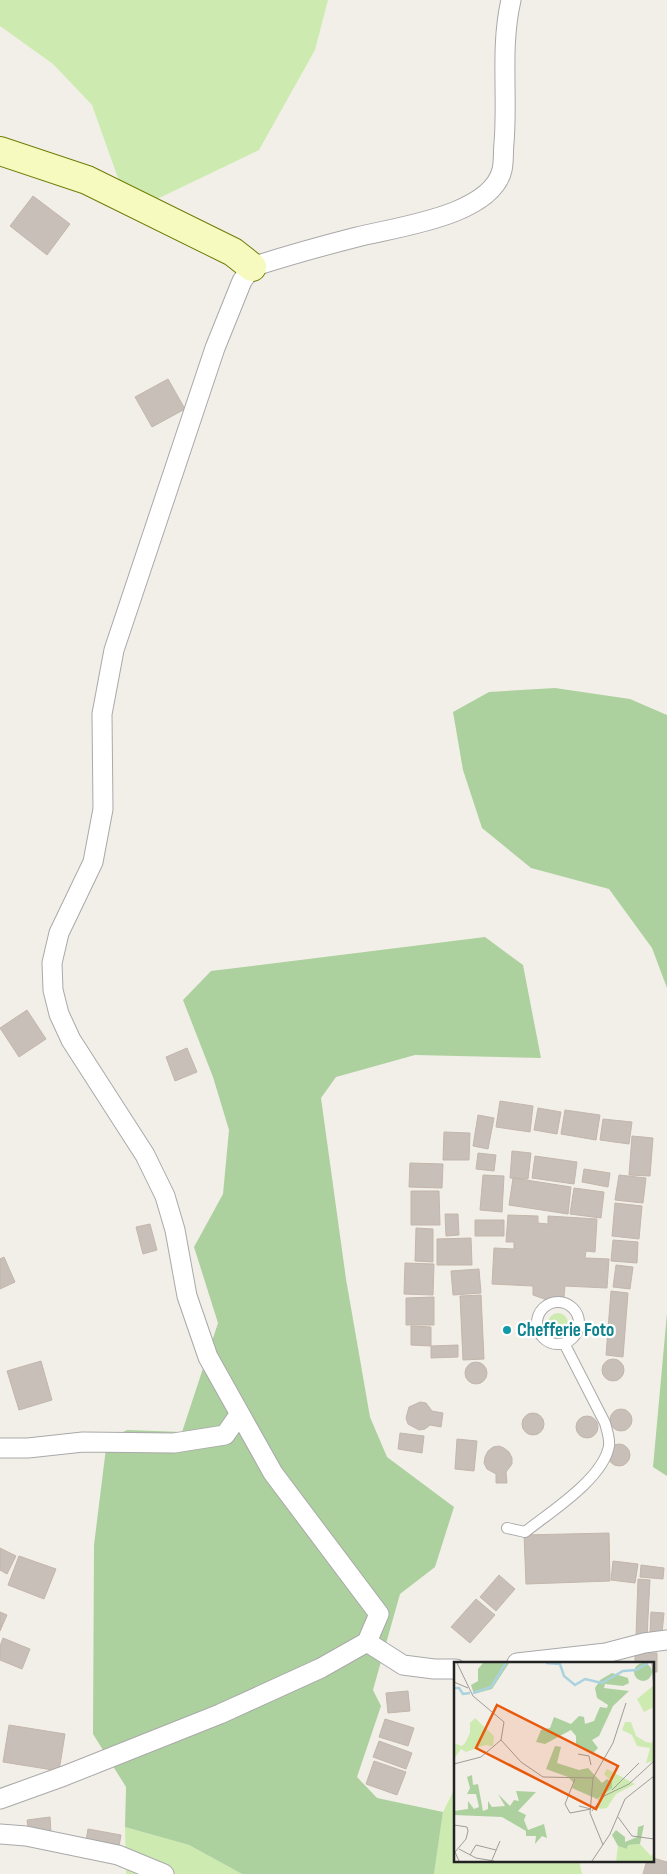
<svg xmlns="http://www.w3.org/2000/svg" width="667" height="1874" viewBox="0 0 667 1874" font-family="'Sofia Sans Condensed',sans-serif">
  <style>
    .grass { fill: #cdebb0 }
    .forest { fill: #add19e }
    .building { fill: #c7bfb8; stroke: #c4b6ab }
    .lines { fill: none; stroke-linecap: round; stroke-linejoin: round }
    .lane-casing { stroke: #a9a9a9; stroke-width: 12 }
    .street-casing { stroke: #a9a9a9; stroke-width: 21 }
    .secondary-casing { stroke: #707d05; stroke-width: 30 }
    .lane { stroke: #fff; stroke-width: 10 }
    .street { stroke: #fff; stroke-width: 19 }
    .secondary { stroke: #f7fabf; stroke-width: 28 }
    .culture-dot { fill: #0f9aa8; stroke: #fff; stroke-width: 2 }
    .labels { text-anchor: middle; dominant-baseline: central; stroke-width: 4.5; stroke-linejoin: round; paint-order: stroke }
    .culture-label { font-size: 19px; font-weight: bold; fill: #0d838f; stroke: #fff; text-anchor: start }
    .inset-river { fill: none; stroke: #aad3df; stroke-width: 2.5 }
    .inset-road { fill: none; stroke: #9f9d99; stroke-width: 1 }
    .view { fill: #e8590c; fill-opacity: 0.15; stroke: #e8590c; stroke-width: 2.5 }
    .inset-edge { fill: none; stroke: #222; stroke-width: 2.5 }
  </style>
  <rect width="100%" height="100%" fill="#f2efe9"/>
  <path class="grass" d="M0,0h328l-13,50 -56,100 -129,62 -38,-107 -39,-41 -53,-38z
    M548 1323a10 10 0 1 1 20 0a10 10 0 1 1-20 0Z
    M456,1786v74h123l3,14h-148l9,-62z
    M125,1827l64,18 53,29h-116z"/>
  <path class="forest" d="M555,688l75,11 37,16v273l-15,-40 -43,-59 -78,-21 -49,-40 -19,-58 -10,-58 36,-20z
    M485,937l38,28 18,93 -126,-3 -79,22 -15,21 25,181 24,138 17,40 67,50 -19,60 -35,27 -27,96 8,16 -24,71 20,21 66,14 -9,62h-192l-53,-29 -64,-18 1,-40 -33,-53 1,-189 13,-105 20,-10 55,2 36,-109 -24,-76 29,-53 6,-64 -16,-53 -30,-77 28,-29z
    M667,1313v163l-14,-9z"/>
  <path class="building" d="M33,196l37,28 -23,31 -37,-29z
    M168,379l17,30 -33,18 -17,-30z
    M27,1010l19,29 -27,18 -19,-29z
    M187,1048l10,24 -22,9 -9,-24z
    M500,1101l33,5 -3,26 -34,-5z
    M538,1108l23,4 -4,22 -23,-4z
    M565,1110l35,5 -4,25 -35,-6z
    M478,1115l16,3 -6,31 -15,-3z
    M603,1119l29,3 -3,22 -29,-4z
    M444,1132l26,1 -1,27h-26z
    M632,1136l21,2 -3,38 -21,-1z
    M512,1151l19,2 -3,26 -18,-1z
    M478,1153l18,2 -2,16 -18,-2z
    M535,1156l42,6 -3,22 -42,-6z
    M410,1163l33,1 -1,24 -33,-1z
    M584,1169l26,4 -2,14 -26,-5z
    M483,1175l21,1 -2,36 -22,-2z
    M619,1175l27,3 -3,25 -28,-3z
    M513,1178l58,9 -3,27 -59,-9z
    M574,1188l30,4 -3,26 -31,-4z
    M411,1191h28l1,34h-29z
    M615,1203l27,3 -3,33 -27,-3z
    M445,1214h13l1,21 -13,1z
    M508,1215l30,1v7l10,1v-8l49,3 -2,33 -9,-1 -1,7 24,1 -2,29 -42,-2 -1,11 -14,4 -17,-6v-9l-41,-2 2,-36 20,1v-7h-8z
    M475,1220h29v16h-29z
    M150,1224l7,26 -14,4 -7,-27z
    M416,1228l17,1v33l-18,-1z
    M471,1238l1,27h-35v-26z
    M613,1240l25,2 -1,21 -26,-2z
    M4,1257l11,25 -15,7v-30z
    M405,1263l29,1 -1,31 -29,-1z
    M616,1265l17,2 -3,22 -17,-2z
    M479,1269l2,24 -28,2 -2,-24z
    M611,1291l17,2 -5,64 -17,-2z
    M481,1295l3,64 -21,1 -3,-64z
    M434,1297v28h-28v-27z
    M411,1326l20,1v19l-20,-1z
    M458,1345v12l-27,1v-12z
    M602 1370a11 11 0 1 1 22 0a11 11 0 1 1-22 0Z
    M41,1361l11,39 -33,10 -12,-39z
    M465 1373a11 11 0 1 1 22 0a11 11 0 1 1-22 0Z
    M420,1402l6,1 6,8 11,2 -2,14 -11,-2 -5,4 -6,1 -11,-6 -2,-6 3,-11z
    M610 1420a11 11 0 1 1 22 0a11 11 0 1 1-22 0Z
    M522 1424a11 11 0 1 1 22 0a11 11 0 1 1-22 0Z
    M576 1427a11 11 0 1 1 22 0a11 11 0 1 1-22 0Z
    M400,1433l24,3 -2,17 -24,-4z
    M457,1439l20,2 -3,30 -19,-2z
    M608 1455a11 11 0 1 1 22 0a11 11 0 1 1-22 0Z
    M499,1446l5,2 5,4 3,6v6l-6,8 1,11h-11v-9l-9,-5 -3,-6 1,-6 3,-6 5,-4z
    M609,1533l1,48 -84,3 -2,-49z
    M0,1548l16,8 -9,18 -7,-4z
    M19,1556l37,13 -12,30 -36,-14z
    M613,1561l25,3 -3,19 -24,-3z
    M641,1565l23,3 -1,11 -23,-2z
    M499,1575l16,14 -19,22 -16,-14z
    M638,1579l12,1 -3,57 -11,-1z
    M476,1599l19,16 -25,28 -19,-16z
    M0,1612l7,3 -7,16z
    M651,1612l13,1 -2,20 -12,-1z
    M3,1638l27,11 -8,20 -22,-9v-14z
    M635,1652l22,1v19h-4v-9h-18z
    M408,1691l2,20 -22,2 -2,-20z
    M385,1719l29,9 -6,18 -29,-9z
    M9,1725l56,9 -6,37 -56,-9z
    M379,1741l33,12 -6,16 -33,-12z
    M374,1761l32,11 -9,23 -31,-11z
    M50,1817l1,16 -22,3 -2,-16z
    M88,1829l33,6 -4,23 -33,-6z
    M653,1858l14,4v12h-24l4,-14h6z"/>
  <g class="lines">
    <g class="lane-casing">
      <path id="lane" d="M537 1323a21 21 0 1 1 42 0a21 21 0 1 1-42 0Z
        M507,1528l18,4c25,-20 78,-53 84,-86 1,-7 -2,-16 -4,-23l-41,-80"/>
    </g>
    <g class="street-casing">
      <path id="street" d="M0,1448h28l55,-6 91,1 51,-8 14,-20
        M367,1642l36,23 31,4h22
        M517,1663l89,-10 38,-10 23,-3
        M0,1799l64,-23 156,-62 101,-46 46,-26 12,-28 -106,-141 -65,-116 -21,-61 -12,-66 -10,-34 -20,-41 -74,-115 -12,-26 -6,-24 -1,-27 7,-30 34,-71 10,-53 -1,-95 12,-64 101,-302 27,-67 10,-14c34,-11 70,-21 105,-30 39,-10 134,-21 145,-67 2,-8 1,-18 2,-27 4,-47 -4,-96 7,-143
        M0,1834l26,2 92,19 46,19"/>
    </g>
    <g class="secondary-casing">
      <path id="secondary" d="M0,151l87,29 146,72 19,15"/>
    </g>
    <use href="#lane" class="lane"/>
    <use href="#street" class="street"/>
    <use href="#secondary" class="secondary"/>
  </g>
  <circle class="culture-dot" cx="507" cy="1330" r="5"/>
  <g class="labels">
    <g class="culture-label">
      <text x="517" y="1330">Chefferie Foto</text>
    </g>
  </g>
  <g transform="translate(454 1662)">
    <rect width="200" height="200" fill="#f2efe9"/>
    <path d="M200,23v22l-10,5 -7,-13zM21,56l19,18 -1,10 -8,-1 -19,7 -5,-3 -7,10v-16l8,3 3,-3 5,-10v-10zM171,60h6l5,14 10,6 6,1 2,-6v24l-8,2 4,-15 -13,-2 -5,-11 -10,-5zM153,107l28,15 -19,10 -9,14 -6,1 -3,-1 3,-7 -4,-1 15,-18 -8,-8zM186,182l11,12 3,-3v8h-38l2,-15 9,3 1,-4z" fill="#cdebb0"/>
    <path d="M29,1h26l-17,26 -18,5 -3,-9 7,-4v-12zM180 10a9 9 0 1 1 18 0a9 9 0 1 1-18 0ZM158,11l16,5 1,5 -6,3 -18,-2 -1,4 25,3 -16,15 -14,30 -7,4 6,8 -6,6 -16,-10v-8l-5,-6 -26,14 -9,-2 5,-12 9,-2 4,-11 17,7 8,-8 5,1 1,7 9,-3 6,-14 7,1 1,-3 -11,-7 -2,-10 5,-8zM101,84l6,1 -4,16 22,7 9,-2 14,15 5,-4 5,3v6l-15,11 -25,-11 2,-5 -6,-6 -22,-8zM18,113l1,10 5,-1 5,27 5,-2v-8l4,6 13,-1 -7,-12 12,12 4,-6 5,1 -3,-10 20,1 -18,19 8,4 -2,5 4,10 16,-6 3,14 -5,-2 -7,8 1,-8h-10v-5l-24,-14 -48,-2v-4l14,-2v-8l6,8 5,-2 -3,-13h-9l3,-6 -3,-11zM190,163l-4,19 -12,1 -1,4 -9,-3 -6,-11 4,-5 9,7v5l12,-5 1,-10z" fill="#add19e"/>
    <path class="inset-river" d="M92,1l14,1 4,12 11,9 10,-6 17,4 21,-12 13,-1 12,-7M0,26h5l4,6 7,-1M19,31l18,-6 15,-24"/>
    <path class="inset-road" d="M3,1l16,33 31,26 -3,18 20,22 22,15 50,1 -3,35 13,32M198,1l2,26M0,20l14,6M124,92l11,2 2,9M0,102l27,-7 20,-17M139,116l20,-35 13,-40M121,117l-10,25 5,9 21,-4 -12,-3M158,128l27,-27M138,149l12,-15 25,-12 25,-23M164,155l14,19 22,3M0,163l13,2 1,4 -2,8 -11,13 4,9M5,187l17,9 18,3M16,193l6,-10 20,5M38,198l8,-19M138,199l18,-27 15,-35 29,-23"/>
    <path class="view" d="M43,43l121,61 -22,43 -120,-61z"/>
    <rect width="200" height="200" class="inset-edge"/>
  </g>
</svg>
